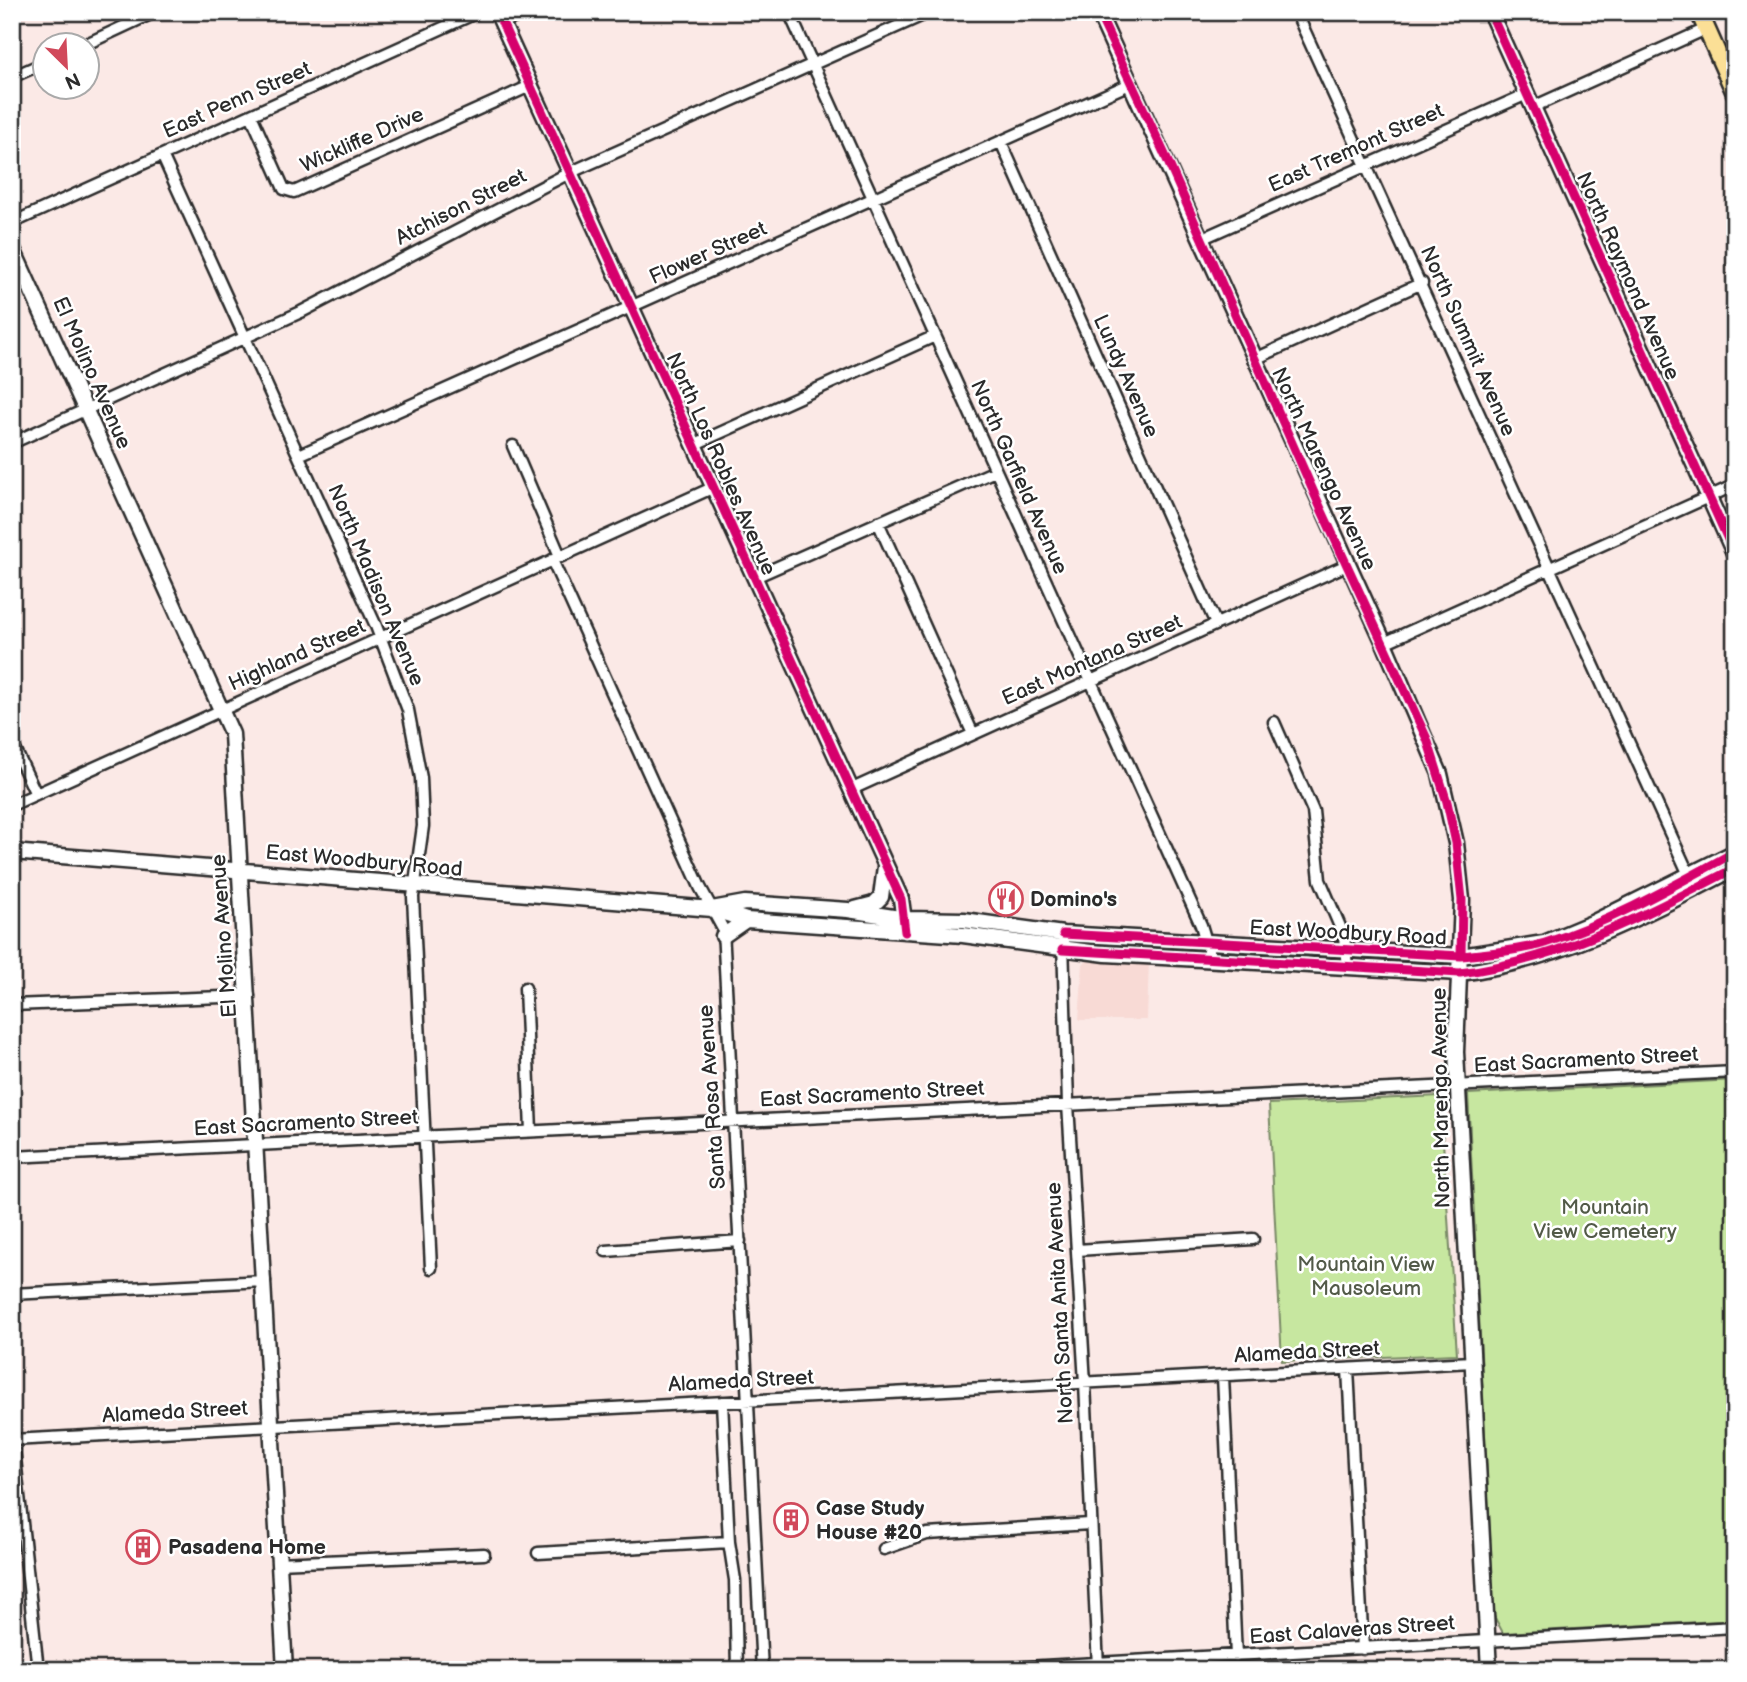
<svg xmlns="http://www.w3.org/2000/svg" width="1747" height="1682" viewBox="0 0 1747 1682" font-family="'Balsamiq Sans',sans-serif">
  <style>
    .built { fill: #f8dad5 }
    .green { fill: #c7e7a0; stroke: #798966; stroke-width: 2 }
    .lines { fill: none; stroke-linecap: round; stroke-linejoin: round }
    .street-casing { stroke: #2b2b2b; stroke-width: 15 }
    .secondary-casing { stroke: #2b2b2b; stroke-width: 19 }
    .primary-casing { stroke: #2b2b2b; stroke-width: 21 }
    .street { stroke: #fff; stroke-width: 10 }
    .secondary { stroke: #fff; stroke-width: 14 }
    .primary { stroke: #fbdf96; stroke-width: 16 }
    .cycleway-casing { stroke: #fff; stroke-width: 13 }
    .cycleway { stroke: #d6006c; stroke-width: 9 }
    .labels { text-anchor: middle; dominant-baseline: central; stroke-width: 5; stroke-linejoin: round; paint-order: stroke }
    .street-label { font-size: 21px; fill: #2b2b2b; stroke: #fff }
    .poi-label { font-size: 21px; font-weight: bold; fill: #2b2b2b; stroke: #fff; text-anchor: start }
    .park-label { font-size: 21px; fill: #525a48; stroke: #fff }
  </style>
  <rect width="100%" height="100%" fill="#fbe9e6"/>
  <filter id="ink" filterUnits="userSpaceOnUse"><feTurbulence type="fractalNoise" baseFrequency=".0143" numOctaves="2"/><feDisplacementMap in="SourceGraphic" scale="14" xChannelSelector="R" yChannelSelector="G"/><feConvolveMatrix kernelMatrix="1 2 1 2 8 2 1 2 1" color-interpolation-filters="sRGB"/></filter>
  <g filter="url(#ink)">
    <path class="built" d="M1088,960l61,1 -2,59h-68l4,-56z"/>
    <path class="green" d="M1735,1080v540l-232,13 -9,-17 -26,-522z
      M1440,1096l17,258 -175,7 -13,-257z"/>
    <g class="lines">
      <g class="street-casing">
        <path id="street" d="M789,12l412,913 10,33
          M1296,12l394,865
          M502,23l25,-11
          M82,46l73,-34
          M12,77l34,-15
          M1533,107l173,-78
          M251,115l33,74 10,3 236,-106
          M1001,142l215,482
          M162,155l214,471 32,84 13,68 2,48 -10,71 18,371
          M12,223l466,-211
          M1201,239l326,-145
          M1255,359l167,-76
          M12,443l289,-131 268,-139 361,-161
          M693,445l242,-109
          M513,446l47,110
          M299,455l833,-372
          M878,522l95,212
          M552,560l148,327 23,42 39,741
          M753,578l242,-107
          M1384,643l351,-158
          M1274,722l39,89 7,69 24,56 3,31
          M12,743l24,51
          M850,790l499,-226
          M12,805l700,-317
          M1063,942l5,162 17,279 13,285
          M525,988l6,143
          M12,1005l237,-9
          M12,1157l1723,-85
          M1077,1250l176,-11
          M606,1251l134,-10
          M12,1294l253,-13
          M1348,1369l15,280
          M1223,1376l13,280
          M722,1402l7,140 6,38 2,90
          M12,1440l1460,-78
          M13,1440l25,230
          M884,1549l43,-15 163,-10
          M538,1553l191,-11
          M278,1563l206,-9
          M971,1670l764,-43"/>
      </g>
      <g class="secondary-casing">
        <path id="secondary" d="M497,12l404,887 4,28
          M1098,12l286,631 56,131 16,69 6,57 -6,152 33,618
          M1490,12l245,543
          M12,247l220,487 53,936
          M12,852l700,57 33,-6 103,7 58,9 58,1 99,14 398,22 83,-13 48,-20 143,-71
          M855,909l19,-5 7,-7 4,-30
          M715,910l31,10 217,15 143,19 354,19c101,-13 185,-58 275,-105
          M723,936l23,-16"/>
      </g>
      <g class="primary-casing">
        <path id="primary" d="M1699,12l36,81"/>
      </g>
      <use href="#street" class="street"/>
      <use href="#secondary" class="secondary"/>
      <use href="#primary" class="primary"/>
      <g class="cycleway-casing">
        <path id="cycleway" d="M497,12l404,887 4,33
          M1098,12l67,143 157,356 105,228 20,63 9,41 6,57 -1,56
          M1490,12l245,543
          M1063,934l398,22c27,-3 58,-5 84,-13 66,-21 130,-58 190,-91
          M1062,950l398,23c101,-13 185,-58 275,-105"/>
      </g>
      <use href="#cycleway" class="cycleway"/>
    </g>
  </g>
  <defs>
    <g id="restaurant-ring" transform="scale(1.75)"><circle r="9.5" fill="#fff" stroke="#d1495b" stroke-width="1.5"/><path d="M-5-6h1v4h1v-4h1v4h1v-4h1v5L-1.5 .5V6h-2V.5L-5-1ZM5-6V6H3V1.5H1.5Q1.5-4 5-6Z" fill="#d1495b"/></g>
    <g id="building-ring" transform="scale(1.75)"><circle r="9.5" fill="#fff" stroke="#d1495b" stroke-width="1.5"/><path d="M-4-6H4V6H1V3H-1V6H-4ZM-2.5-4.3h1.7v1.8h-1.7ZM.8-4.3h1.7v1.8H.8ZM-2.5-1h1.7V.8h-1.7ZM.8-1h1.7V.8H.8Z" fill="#d1495b"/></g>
  </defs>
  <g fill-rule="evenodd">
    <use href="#restaurant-ring" x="1006" y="899"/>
    <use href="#building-ring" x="791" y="1520"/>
    <use href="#building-ring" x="143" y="1547"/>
  </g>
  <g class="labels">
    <g class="street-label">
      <text transform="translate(237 100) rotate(-24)">East Penn Street</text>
      <text transform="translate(362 140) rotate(-24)">Wickliffe Drive</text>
      <text transform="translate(1356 148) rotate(-24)">East Tremont Street</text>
      <text transform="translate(461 207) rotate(-27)">Atchison Street</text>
      <text transform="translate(708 253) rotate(-24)">Flower Street</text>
      <text transform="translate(1628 276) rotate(66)">North Raymond Avenue</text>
      <text transform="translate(1468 341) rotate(66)">North Summit Avenue</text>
      <text transform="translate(92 373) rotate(66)">El Molino Avenue</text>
      <text transform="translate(1126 376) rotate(66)">Lundy Avenue</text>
      <text transform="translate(721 464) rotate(66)">North Los Robles Avenue</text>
      <text transform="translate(1324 469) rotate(65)">North Marengo Avenue</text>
      <text transform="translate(1019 477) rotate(66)">North Garfield Avenue</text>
      <text transform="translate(376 585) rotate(67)">North Madison Avenue</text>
      <text transform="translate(297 655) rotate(-24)">Highland Street</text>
      <text transform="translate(1092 660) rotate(-24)">East Montana Street</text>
      <text transform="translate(364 861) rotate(5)">East Woodbury Road</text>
      <text transform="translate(1348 933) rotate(3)">East Woodbury Road</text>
      <text transform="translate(224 936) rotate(-94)">El Molino Avenue</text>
      <text transform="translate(1586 1060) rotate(-3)">East Sacramento Street</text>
      <text transform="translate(872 1094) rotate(-3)">East Sacramento Street</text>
      <text transform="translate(712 1097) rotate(-94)">Santa Rosa Avenue</text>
      <text transform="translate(1441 1098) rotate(-91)">North Marengo Avenue</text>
      <text transform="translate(306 1123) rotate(-3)">East Sacramento Street</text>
      <text transform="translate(1060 1303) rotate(-93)">North Santa Anita Avenue</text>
      <text transform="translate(1307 1352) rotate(-3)">Alameda Street</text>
      <text transform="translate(741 1381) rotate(-3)">Alameda Street</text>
      <text transform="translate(175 1412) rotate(-3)">Alameda Street</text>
      <text transform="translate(1352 1630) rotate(-4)">East Calaveras Street</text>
    </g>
    <g class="poi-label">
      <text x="1030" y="899">Domino's</text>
      <text x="816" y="1508">Case Study<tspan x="816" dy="24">House #20</tspan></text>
      <text x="168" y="1547">Pasadena Home</text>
    </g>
    <g class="park-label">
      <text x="1605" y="1207">Mountain<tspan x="1605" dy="24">View Cemetery</tspan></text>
      <text x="1366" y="1264">Mountain View<tspan x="1366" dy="24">Mausoleum</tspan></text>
    </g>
  </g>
  <rect width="1747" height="1682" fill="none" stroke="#fff" stroke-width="42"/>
  <rect x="21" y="21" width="1705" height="1640" fill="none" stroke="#2b2b2b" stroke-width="2.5" filter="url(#ink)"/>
  <g transform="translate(66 66) rotate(156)"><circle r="33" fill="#ffffff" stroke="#aaaaaa" stroke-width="2"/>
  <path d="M0-5L12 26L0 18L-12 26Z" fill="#d1495b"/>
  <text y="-10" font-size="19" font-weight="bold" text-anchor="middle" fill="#2b2b2b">N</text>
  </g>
</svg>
